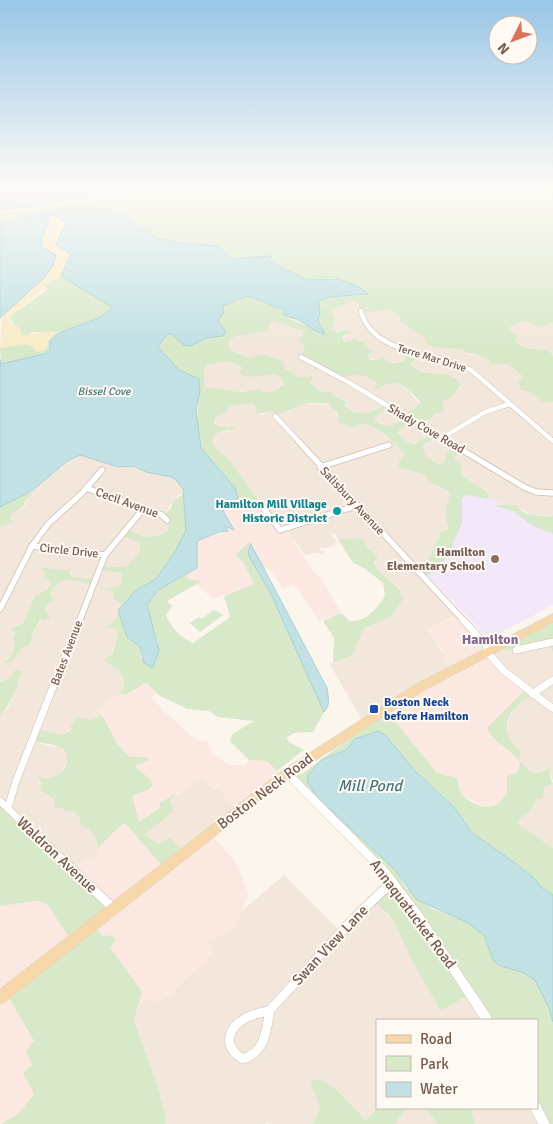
<svg xmlns="http://www.w3.org/2000/svg" width="553" height="1124" viewBox="0 0 553 1124" font-family="Signika,sans-serif">
  <style>
    .residential { fill: #f3e7db; fill-rule: evenodd }
    .commercial { fill: #fbe8e1 }
    .education { fill: #f2e8f9 }
    .green { fill: #d8e9ca; fill-rule: evenodd }
    .sand { fill: #f9ecc9 }
    .water { fill: #c1e1e5; stroke: #a8d1d6 }
    .lines { fill: none; stroke-linecap: round; stroke-linejoin: round }
    .minor-far3-casing { stroke: #cebdb1; stroke-width: 5.5 }
    .minor-far2-casing { stroke: #cebdb1; stroke-width: 7 }
    .minor-far1-casing { stroke: #cebdb1; stroke-width: 8 }
    .minor-casing { stroke: #cebdb1; stroke-width: 10 }
    .tertiary-casing { stroke: #cebdb1; stroke-width: 1 }
    .primary-casing { stroke: #d9d1ce; stroke-width: 1 }
    .minor-far3 { stroke: #fff; stroke-width: 4.5 }
    .minor-far2 { stroke: #fff; stroke-width: 5.5 }
    .minor-far1 { stroke: #fff; stroke-width: 7 }
    .minor { stroke: #fff; stroke-width: 9 }
    .tertiary { fill: #fff; fill-rule: evenodd }
    .primary { fill: #f5d7a9; fill-rule: evenodd }
    .culture-dot { fill: #0f9aa8; stroke: #fef9f3; stroke-width: 2 }
    .education-dot { fill: #8d6e63; stroke: #fef9f3; stroke-width: 2 }
    .transit-dot { fill: #1a4fb4; stroke: #fef9f3; stroke-width: 2 }
    .labels { text-anchor: middle; dominant-baseline: central; stroke-width: 4; stroke-linejoin: round; paint-order: stroke }
    .far-street-label { font-size: 11px; fill: #765c4f; stroke: #fef9f3 }
    .far-water-label { font-size: 11px; font-style: italic; fill: #477981; stroke: #fef9f3 }
    .street-label { font-size: 12px; fill: #765c4f; stroke: #fef9f3 }
    .culture-label { font-size: 12px; font-weight: bold; fill: #0d838f; stroke: #fef9f3; text-anchor: end }
    .education-label { font-size: 12px; font-weight: bold; fill: #785e54; stroke: #fef9f3; text-anchor: end }
    .transit-label { font-size: 12px; font-weight: bold; fill: #164399; stroke: #fef9f3; text-anchor: start }
    .neighbourhood-label { font-size: 14px; font-weight: bold; fill: #826791; stroke: #fef9f3 }
    .near-street-label { font-size: 15px; fill: #765c4f; stroke: #fef9f3 }
    .near-water-label { font-size: 16px; font-style: italic; fill: #477981; stroke: #fef9f3 }
  </style>
  <rect width="100%" height="100%" fill="#fcf5ec"/>
  <path class="residential" d="M353,301l20,10 16,-1 12,8v4l24,16 9,9 30,3 6,5 7,-1 13,7 -1,4 18,-1 17,13 -4,7 2,7 9,2 13,10 9,-1v114l-20,-1 -17,-8 -18,-2 -11,-9v-4l-26,-17 -6,-18 -14,8 -15,-9 -4,-10 12,-6 -1,-6 -13,9 -13,-1 -5,-3 -3,-9 13,-9 19,-2 7,-7 4,-10 10,-5 9,-11 -5,-7 -40,-9 -5,-5 7,-7 -12,-1 -7,6 -25,-3 -6,-3 -1,-2 5,-3 -8,-7 2,-2 -18,-1 -7,-3 9,-5 -19,-5 4,-8 -3,-11z
    M272,321l35,11 -6,1 3,2 -5,4 6,6 -4,12 41,22 10,-5h10l15,10v6l14,-7 6,1 13,7 4,7 7,6 -30,22 -6,1 -12,-8 14,-11 -3,-3 -12,7 -12,2 -12,-6 -3,-7 -12,-6 -1,-3 -12,-1 -11,-11 -9,-2 -15,-10 -2,-7 -22,-7 -11,4 -8,-3 -11,-5 -3,-5 5,-7z
    M524,321l17,6 12,-4v34l-9,-7 -18,-2 -11,-7 3,-5 -9,-6 2,-4z
    M224,362l11,1 16,14 24,-3 7,4 2,7 -11,6 -11,1 -45,-2 -12,-3 -1,-17 3,-5z
    M239,403h11l11,12 13,-4 13,1 18,-9 19,2 5,-2 5,3 4,14 32,4 29,23 6,8 -6,6v7l27,7 10,11 14,6 -5,22 3,13 -7,5 -12,27 -10,10 40,44 -32,16 26,40 -90,53 -34,-59 23,-7 8,-24 4,-4 26,-10 9,-29 -20,-18 -7,-17 -7,-8 1,-4 -8,-4 -20,1 -4,-6 -3,2 6,6 -2,4 -9,3h-7l1,3 5,-1 -2,4 -7,-1 -11,2 -19,-25 -10,-7 -48,-65 -12,-9 -4,-7 1,-7 6,-3h10l2,-5 -16,-2 2,-9 11,-6 3,-4z
    M80,455l34,11h20l7,4 30,7 6,4 6,13 -5,1 -14,20 5,2 -1,13 -14,8 -16,-3 -11,-6 -6,6 20,8 -2,11 -14,13h-24l-1,2 22,5 -1,10 -4,3 -15,2 10,2 9,14 -3,5 1,4 -8,10 -7,2 12,3 2,4 -8,24 14,22 -1,11 -24,19 3,6 -11,5h-10l-18,15 -31,7 29,6 6,8v6l-8,14 -9,4 -13,-2 7,14 11,8 5,7 6,4 8,1 20,21 5,21 -6,4h-6l-14,12 -73,-67v-87l9,-10 4,-12 5,-7 -2,-5 5,-11 -12,8 -9,3v-155l11,-4 -1,-5 3,-5 8,-3 5,-6 1,-6 6,-4 -5,-2 39,-31zM43,567l16,3 12,-1 1,8 22,2 -2,5 -24,-4 -11,3 -6,9v5l4,2 -8,6 -1,8 -14,23 -2,9 -8,3 -10,11 -7,1 6,-4 4,-11 -2,-5 1,-8 -5,-3 14,-6 11,-23 13,-9 4,-7 -6,-12 -5,-3z
    M548,644l5,8v128l-4,-6v-8l-9,7 -9,-1 -12,-12 2,-9 -10,-6 -4,-8 1,-18 6,-11 19,-14 -49,-39 9,-6 14,2z
    M203,778l11,11 5,-1 17,23 -52,41 -26,-8 -14,-9 30,-24 -4,-10 3,-4z
    M550,784h3v64l-34,-23 -1,-5 11,-8 15,-25z
    M284,875l57,57 32,-31 15,13 6,8 18,39 31,49 27,-17 16,27h-109v88l-11,12 -28,-29 -28,-10 10,27 -6,14 -4,2h-41l-1,-3 -3,3h-100l1,-8 -10,-35 -22,-62 6,-17 3,1 9,-7 4,7 18,-11 32,-51z
    M408,1108h17l13,16h-44z
    M471,1108h64l9,16h-69z"/>
  <path class="commercial" d="M235,502l6,3 18,-2 19,22 8,5 29,43 7,6 19,34 -22,8 -23,-34 -3,-2 -10,4 -12,-19 -8,-3 -10,-23 -10,18 11,22 -41,15 -16,-15 4,-3 -12,-2 -5,-4 13,-7 -1,-27 31,-10 -2,-5 7,4 -9,-19z
    M460,613l33,36 -7,4 40,36 -37,38 1,10 25,17 5,9 -3,10 -9,5 -1,16 -12,12 -7,2 -22,-10 -5,-5 -4,-15 -20,-5 -46,-56 -15,-3 77,-45 -9,-9v-7l-17,-24z
    M146,683l11,11 -6,3 14,15 31,28 11,1 5,11 17,13h16l4,-5 18,1 8,7 6,10 -45,33 -17,-23 -4,1 -12,-11 -19,13 -8,2 -37,29 -7,-26 16,-6 3,-10 -16,-14 13,-6 -2,-3h-17l-12,-14 -18,-34 14,-11 8,-4 4,1z
    M125,823l39,44 46,-34 27,31 11,30 -12,31 -10,10 -20,6 5,4 1,10 -36,33 -1,4 -19,11 -4,-7 -9,7 -3,-1 -2,-5 3,-5 -31,-45 6,-7 -13,-2 -9,-13 -21,-55 14,-12h7l4,-4v-6l22,-22z
    M38,901l9,3 24,36 -63,56 26,45 -2,24 2,29 -16,20 -18,10v-218z"/>
  <path class="education" d="M466,483l87,51v71l-64,34 -65,-67 27,-26z"/>
  <path class="green" d="M184,188h369v135l-12,4 -17,-6 -13,5 -2,4 9,6 -3,5c11,10 21,8 34,9l4,7v45l-10,1 -12,-10 -10,-3 -3,-8 6,-5 -17,-13 -18,1 1,-4 -13,-7 -10,-1 -3,-3 -31,-3 -8,-5v-4l-24,-16v-4l-12,-8 -28,3 -3,-4 1,-5 -6,-3 -21,9 3,11 -4,8 7,3 8,-2 4,3 -7,3 -1,3 3,3 11,-3 3,3h8l-3,3 9,7 -6,3 4,5h7l5,-3c5,8 17,8 23,1l-3,-4 4,-4 14,4 -10,10c10,15 32,5 45,15 2,2 3,4 5,6l-9,12 -10,5 2,9 -9,3 -4,5 -5,1 -6,6 -8,-4 -14,10 9,10 8,2 18,-10 6,2 -17,10 4,10 14,9 5,-4v-7l11,-8 8,5 -10,7 7,6v11l26,17 2,7 -23,-4 -4,3v26l-9,19 1,7 -19,21 -10,6 -7,-8 11,-10 12,-27 7,-4 -3,-14 5,-22 -21,-10 -3,-7 -27,-7v-7l6,-6c-11,-13 -26,-29 -44,-32l-7,5 -17,-6 1,-8 -9,-11c-8,2 -18,-2 -25,1 -10,4 -17,8 -28,10l-2,-3 -17,3 -2,-7 -5,-4 -19,3 -6,7 -8,3 -3,7 5,3 18,1c-8,5 -16,3 -23,8l-2,7 4,7 12,9 32,44 -19,3 -6,-3 3,-3c-4,-20 -25,-31 -35,-47 -11,-17 -3,-52 -3,-71l-19,-9 -23,-23 10,-15h3l20,12 15,-8 13,-1 7,-5 -8,-11 6,-9 -1,-6 24,-10 20,7 6,4 12,2 -1,6 2,2 38,17 -6,-12v-21l12,-4 38,-2 -3,-4 -29,-13 -28,2 -40,-19 2,-2h-38l-17,-14 -40,-3 -18,-4 -23,-17 -31,-12 -26,-2 -36,5 -41,13v-12zM272,321l35,11h-6l2,3 -5,4 7,6 -4,12 41,22c14,-7 22,-5 35,5l-4,6c6,0 9,-4 15,-6 14,-4 26,11 33,19l-18,13 1,2c-12,8 -19,12 -30,1l13,-11 -3,-3c-15,9 -26,13 -39,0l1,-3 -13,-7 -1,-3 -12,-1 -10,-9 3,-4 -2,-2 -11,2 -15,-10 -2,-7 -22,-7 -11,4 -8,-3 -11,-5 -3,-5c7,-15 26,-9 40,-15l1,-6zM224,362l11,1 7,5 -2,2 1,5 10,2 24,-3 7,4 2,7 -11,6 -11,1 -2,-3 -17,3 -38,-5 -1,-17 3,-5z
    M62,277l49,28 1,4 -21,13 -32,11 -27,-1 -4,3h-8c-1,-8 -8,-11 -10,-19l38,-27 -6,-5z
    M56,335l-6,8 1,4c-8,13 -37,15 -50,17l-1,-16c12,-3 25,-8 35,0z
    M28,492l5,2 -6,4c-3,7 -4,11 -14,15l-3,5 4,4 -14,5v-20z
    M183,494l3,36 -10,20 -20,29 -21,12 -14,14 -3,-4 -5,-2 1,-4 -2,-4 -12,-3 17,-1 4,-3 1,-10 -23,-5 2,-2h24l14,-13 2,-11 -21,-8 7,-6c15,8 27,12 41,1l1,-12 -5,-3 7,-7 2,-7z
    M498,505h18c4,10 26,12 37,11v18l-22,-9 -18,-14 -17,-5z
    M359,538l7,4 -1,4 13,11 -4,5 5,9 20,18 4,10 -13,19 -26,10 -12,28 -19,6 1,-24 -11,-17 18,-8 9,8c17,1 26,-12 35,-25l-2,-13 -19,-15 -11,-5 -15,-24z
    M250,542l3,2h-2l-1,14 21,36 53,118 -11,20 -19,1 -8,5 3,4 15,8 -27,21 -10,-10 -18,-1 -19,-19 2,-7 22,-13 -36,-4 -9,-6 -21,-2 -28,-13 -14,-13 -21,12 -4,-1 -8,4 10,-8 1,-11 -5,-8 -15,-11 8,-6 6,-21 -2,-4 -13,-2 8,-3 8,-10 8,23 13,10 1,11 14,6 4,-14 -1,-8 -12,-37 12,-15 26,-15 5,4 13,2 -35,20 5,5 -6,9c4,11 16,24 27,28l37,-26 -6,-21 30,-12 -11,-22 -8,-7z
    M43,567l16,3 12,-1 -1,4 2,4 22,2 -2,5 -24,-4 -11,3 -6,9v5l4,2 -8,6 -2,5 5,6 -1,3 -9,1 -8,16 -2,9 -8,3 -12,15 -6,-1 7,-6 4,-11 -2,-5 2,-8 -6,-3 14,-6 12,-27 12,-6 4,-6 -2,-4 -5,-1 1,-7 -5,-3z
    M214,610l9,5 -23,17 -10,-9 9,-6 2,2z
    M553,618v34l-5,-8 -41,7 -11,-2z
    M15,670l7,1 -5,11 1,5c-8,11 -8,18 -18,29v-34l9,-3z
    M526,689l7,5c-6,5 -14,9 -18,14 -14,15 -9,33 6,43l-2,9 12,12 9,1 11,-7 -2,8 4,10 -9,3 -1,11 -6,1 -8,13 -11,8 1,5 34,23v47l-12,-8 -9,-11 -24,-18 -37,-26 -15,-23 -40,-37 -37,-41 -24,8 -9,11 -25,10 -13,15 86,94 12,19 25,20 37,15 16,12 9,25 5,5 26,8 11,7 14,28 4,14v102h-9l-9,-16 2,-88h-51l-16,-26 -27,16 -4,-2 -27,-47 -18,-39 -6,-8 -15,-13 18,-19 -99,-107 10,-1 44,-33 39,-25 6,1 4,4 42,52 20,5c1,4 2,11 4,15 5,9 26,18 35,12 4,-3 8,-8 11,-11v-18l10,-3 3,-10c-8,-16 -27,-18 -33,-35z
    M102,715l15,28 12,14h17l3,3 -14,6 16,14 1,6 -4,4 -16,6 7,26 20,-14 1,-5 17,-10 -7,8 4,10 -30,24 14,9 13,-6 13,14 -20,16 -39,-45 -5,3 -22,22c-3,-12 -4,-18 -17,-22l-1,-8 -6,-6 -8,-1 -6,-4 -6,2 1,-9 -11,-8 -4,-1 1,-8 -5,-7c23,10 43,-18 23,-29 -8,-4 -18,-4 -27,-5l7,-12 24,5 8,-5v-5l7,-8 13,3z
    M0,803l109,102 -15,20 9,12 7,-2 6,5 -6,7 32,45 -8,28 22,61 10,35 -1,8h-164l17,-10 16,-20 -11,-21 9,-8 -6,-14 8,-10 -26,-45 63,-56 -24,-36 -9,-3 -38,5z
    M320,1079l18,12 28,29 11,-12h31l-14,16h-84l4,-2 6,-14 -10,-27z
    M425,1108h46l4,16h-37z"/>
  <path class="sand" d="M161,188h23l-184,25v-4l39,-3 35,-7 45,-4z
    M53,215l7,2 5,7 -5,8 -1,15 12,7 -9,23 -19,7 5,5 -7,2 -31,25 2,8 8,4 1,7c11,0 28,-6 39,-2l-13,6 1,7 -3,4 -8,2 -8,-8 -29,4 2,-34 42,-36 12,-21 -14,-10c-2,-12 8,-19 6,-30z"/>
  <path class="water" d="M0,188h161l-42,7 -36,2 -44,9 -34,3h-5z
    M77,207l26,2 19,6 35,23 18,4 43,4 14,13 38,-3 2,1 -4,4 40,19 31,-1 23,10 6,5 -38,3 -12,4 2,10 -2,10 7,13h-2c-9,-4 -16,-8 -23,-13 -5,-3 -11,-3 -16,-6l1,-6 -12,-2 -6,-4 -20,-7 -24,10 1,6 -6,9 8,11 -3,4 -17,2 -15,8 -7,-1 -13,-11h-3l-10,13 21,23 20,9 1,11 -4,21 5,37 34,40 3,11 -15,12 11,19 -9,-4 3,5 -9,1 -22,9v27l-39,22 -11,15 12,45 -6,18 -9,-5 -4,-16 -13,-10 -9,-27 17,-19 21,-12 20,-29 10,-20 -3,-40 -6,-9 -6,-4 -25,-5 -12,-6 -16,1 -38,-12 -13,6 -34,29 -33,17v-148l1,5 43,-10 6,-4c0,-3 0,-6 0,-8 4,-14 51,-18 62,-35l-51,-31 10,-22 -15,-9 9,-21 -5,-7 -7,-2 -5,2c2,11 -8,18 -6,30l14,8 -3,11 -9,12 -44,40v-93l41,-13z
    M251,544l76,144c1,9 4,17 -3,24l-53,-118 -21,-36 -2,-6z
    M379,731l7,5 30,36 40,37 15,23 37,26 24,18 9,11 12,8v127l-4,-14 -14,-28 -11,-7 -26,-8 -5,-5 -9,-25 -16,-12 -51,-23 -23,-31 -76,-71 -11,-17 1,-6 13,-15 25,-10 9,-11z"/>
  <g class="lines">
    <g class="minor-far3-casing">
      <path id="minor-far3" d="M361,311c11,45 78,41 110,59l82,71
        M301,357l47,25 103,62
        M275,416l26,28
        M442,438l43,-26 25,-8"/>
    </g>
    <g class="minor-far2-casing">
      <path id="minor-far2" d="M299,442l166,180
        M449,442l75,45 12,5 17,1
        M320,467l69,-22
        M86,488l76,27 5,5
        M260,504l20,26 76,-24
        M32,546l73,9
        M0,609l32,-63 16,-22 34,-31 20,-23
        M79,622l26,-67 39,-47"/>
    </g>
    <g class="minor-far1-casing">
      <path id="minor-far1" d="M464,621l22,24 2,8
        M516,650l37,-8
        M532,694l21,-14
        M0,801l46,44
        M8,808l8,-27 63,-160"/>
    </g>
    <g class="minor-casing">
      <path id="minor" d="M45,844l68,64
        M270,1010c-4,21 -4,41 -27,49 -19,-11 -17,-29 1,-40 7,-5 18,-6 26,-9z
        M270,1010l85,-93 37,-35"/>
    </g>
    <g class="tertiary-casing">
      <path id="tertiary" d="M488,650l3,1 16,18 46,35v8l-3,-1 -49,-38 -16,-18 -1,-2 1,-2z
        M287,769l3,1 98,99 33,43 70,104 1,4h-11l-66,-102 -33,-43 -98,-99 -1,-3 1,-3z
        M537,1103l3,1 10,20h-12l-8,-16h7z"/>
    </g>
    <g class="primary-casing">
      <path id="primary" d="M553,614v8l-130,69 -132,85 -286,226 -5,2v-15l283,-219 132,-85z"/>
    </g>
    <use href="#minor-far3" class="minor-far3"/>
    <use href="#minor-far2" class="minor-far2"/>
    <use href="#minor-far1" class="minor-far1"/>
    <use href="#minor" class="minor"/>
    <use href="#tertiary" class="tertiary"/>
    <use href="#primary" class="primary"/>
  </g>
  <linearGradient id="sky" x2="0" y2="1"><stop stop-color="#98c6e7"/><stop offset="0.54" stop-color="#fefaf6"/><stop offset="1" stop-color="#fefaf6" stop-opacity="0"/></linearGradient>
  <rect width="553" height="345" fill="url(#sky)"/>
  <circle class="culture-dot" cx="337" cy="511" r="5"/>
  <circle class="education-dot" cx="495" cy="559" r="5"/>
  <rect class="transit-dot" x="369" y="704" width="10" height="10" rx="2.5"/>
  <g class="labels">
    <g class="far-street-label">
      <text transform="translate(432 358) rotate(17)">Terre Mar Drive</text>
    </g>
    <g class="far-water-label">
      <text x="104" y="391">Bissel Cove</text>
    </g>
    <g class="street-label">
      <text transform="translate(426 429) rotate(30)">Shady Cove Road</text>
      <text transform="translate(352 501) rotate(47)">Salisbury Avenue</text>
      <text transform="translate(127 503) rotate(20)">Cecil Avenue</text>
      <text transform="translate(69 551) rotate(6)">Circle Drive</text>
      <text transform="translate(67 653) rotate(-69)">Bates Avenue</text>
    </g>
    <g class="culture-label">
      <text x="327" y="504">Hamilton Mill Village<tspan x="327" dy="14">Historic District</tspan></text>
    </g>
    <g class="education-label">
      <text x="485" y="552">Hamilton<tspan x="485" dy="14">Elementary School</tspan></text>
    </g>
    <g class="transit-label">
      <text x="384" y="702">Boston Neck<tspan x="384" dy="14">before Hamilton</tspan></text>
    </g>
    <g class="neighbourhood-label">
      <text x="490" y="639">Hamilton</text>
    </g>
    <g class="near-street-label">
      <text transform="translate(265 791) rotate(-37)">Boston Neck Road</text>
      <text transform="translate(57 855) rotate(43)">Waldron Avenue</text>
      <text transform="translate(413 914) rotate(53)">Annaquatucket Road</text>
      <text transform="translate(330 945) rotate(-47)">Swan View Lane</text>
    </g>
    <g class="near-water-label">
      <text x="370" y="786">Mill Pond</text>
    </g>
  </g>
  <rect x="376" y="1019" width="162" height="90" fill="#fef9f3" stroke="#c8bab1"/>
  <rect x="386" y="1035" width="25" height="8" fill="#f5d7a9" stroke="#c8bab1"/>
  <text x="420" y="1044" font-size="15" fill="#765c4f">Road</text>
  <rect x="386" y="1056" width="25" height="15" fill="#d8e9ca" stroke="#c8bab1"/>
  <text x="420" y="1069" font-size="15" fill="#765c4f">Park</text>
  <rect x="386" y="1082" width="25" height="15" fill="#c1e1e5" stroke="#c8bab1"/>
  <text x="420" y="1094" font-size="15" fill="#765c4f">Water</text>
  <g transform="translate(513 40) rotate(228)"><circle r="24" fill="#fef9f3" stroke="#c8bab1"/>
  <path d="M0-4L9 19L0 12L-9 19Z" fill="#dd725a"/>
  <text y="-8" font-size="14" font-weight="bold" text-anchor="middle" fill="#765c4f">N</text>
  </g>
</svg>
